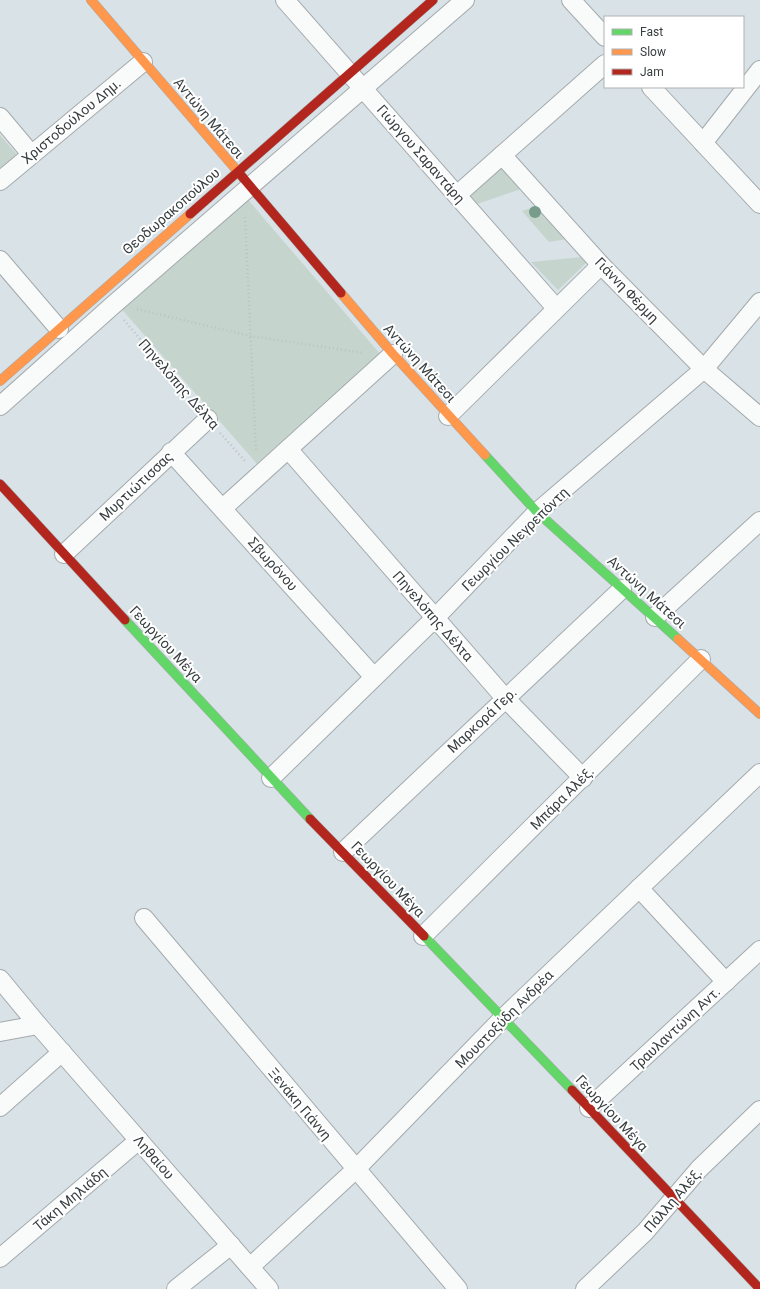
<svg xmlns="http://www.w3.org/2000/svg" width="760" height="1289" font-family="Roboto,sans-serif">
	<rect width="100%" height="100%" fill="#d9e2e6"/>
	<g fill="#c5d5ce">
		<polygon points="0,135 20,158 0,175"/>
		<polygon points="499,164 521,189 477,204 466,192"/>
		<polygon points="244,195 381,355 257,464 118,305"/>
		<polygon points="537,206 567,239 549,242 522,211"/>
		<polygon points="582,257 587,262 558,290 531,262"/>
	</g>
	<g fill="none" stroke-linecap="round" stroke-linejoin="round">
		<g stroke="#a4aaad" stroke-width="20">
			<g id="street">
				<polyline points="285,0 556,308"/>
				<polyline points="571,0 605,37"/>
				<polyline points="651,87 760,204"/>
				<polyline points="0,117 31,154"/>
				<polyline points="703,143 760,70"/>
				<polyline points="502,155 601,265 704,369 760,417"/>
				<polyline points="0,181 143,62"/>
				<polyline points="457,195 605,64"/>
				<polyline points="0,260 59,329"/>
				<polyline points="0,406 112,306 465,0"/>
				<polyline points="448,416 601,265"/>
				<polyline points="288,449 505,698 583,778"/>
				<polyline points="171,452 374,677"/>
				<polyline points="223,508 393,354"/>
				<polyline points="64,554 208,419"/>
				<polyline points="655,617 760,521"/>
				<polyline points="271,778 435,618 537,512 704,369 760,302"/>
				<polyline points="343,852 622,589"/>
				<polyline points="639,888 726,982"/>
				<polyline points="144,918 458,1289"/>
				<polyline points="423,936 701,659"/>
				<polyline points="0,979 38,1025 269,1289"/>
				<polyline points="0,1032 38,1025"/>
				<polyline points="0,1107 62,1052"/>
				<polyline points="589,1108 760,950"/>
				<polyline points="0,1258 139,1140"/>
				<polyline points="250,1267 355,1170 503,1018 760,773"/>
				<polyline points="176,1289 231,1245"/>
				<polyline points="585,1289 645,1232 699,1169 760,1110"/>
			</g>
		</g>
		<g stroke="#a4aaad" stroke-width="10">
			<g id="fast">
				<polyline points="485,455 537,512 678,639"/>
				<polyline points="125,620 310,819"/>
				<polyline points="424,936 572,1090"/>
			</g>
		</g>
		<g stroke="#a4aaad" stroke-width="10">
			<g id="slow">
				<polyline points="91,0 239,173"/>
				<polyline points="341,293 393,354 485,455"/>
				<polyline points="0,381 190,214"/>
				<polyline points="678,639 760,714"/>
			</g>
		</g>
		<g stroke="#a4aaad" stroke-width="10">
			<g id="jam">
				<polyline points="239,173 341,293"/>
				<polyline points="190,214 433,0"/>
				<polyline points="0,484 125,620"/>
				<polyline points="310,819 424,936"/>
				<polyline points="572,1090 760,1289"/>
			</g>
		</g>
		<g stroke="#bcc1c2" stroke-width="2.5" stroke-dasharray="1 3" stroke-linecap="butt">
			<polyline points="245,217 256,451"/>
			<polyline points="137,309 250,336 364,353"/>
			<polyline points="124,320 196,405"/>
			<polyline points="220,433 246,462"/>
		</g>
		<use href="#street" stroke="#f9fbfb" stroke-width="18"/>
		<use href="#fast" stroke="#63d668" stroke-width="9"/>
		<use href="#slow" stroke="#ff974d" stroke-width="9"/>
		<use href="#jam" stroke="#b3261e" stroke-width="9"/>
	</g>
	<circle fill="#789c8b" cx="535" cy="212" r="6"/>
	<g text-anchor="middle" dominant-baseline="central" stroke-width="4" stroke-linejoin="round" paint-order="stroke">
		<g font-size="14" fill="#373e40" stroke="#fff">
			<text transform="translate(209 118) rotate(50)">Αντώνη Μάτεσι</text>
			<text transform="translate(71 121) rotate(-40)">Χριστοδούλου Δημ.</text>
			<text transform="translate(421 154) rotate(49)">Γιώργου Σαραντάρη</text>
			<text transform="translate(171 211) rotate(-41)">Θεοδωρακοπούλου</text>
			<text transform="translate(627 290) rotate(46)">Γιάννη Φέρμη</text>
			<text transform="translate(420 363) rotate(48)">Αντώνη Μάτεσι</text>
			<text transform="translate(179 384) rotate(49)">Πηνελόπης Δέλτα</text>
			<text transform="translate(136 486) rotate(-43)">Μυρτιώτισσας</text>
			<text transform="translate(515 539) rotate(-44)">Γεωργίου Νεγρεπόντη</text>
			<text transform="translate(273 564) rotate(48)">Σβωρόνου</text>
			<text transform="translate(647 592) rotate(42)">Αντώνη Μάτεσι</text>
			<text transform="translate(433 616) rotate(49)">Πηνελόπης Δέλτα</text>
			<text transform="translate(166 644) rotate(47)">Γεωργίου Μέγα</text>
			<text transform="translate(482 720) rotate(-43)">Μαρκορά Γερ.</text>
			<text transform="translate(562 798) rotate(-45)">Μπάρα Αλέξ.</text>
			<text transform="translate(388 879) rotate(46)">Γεωργίου Μέγα</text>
			<text transform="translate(504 1019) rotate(-45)">Μουστοξύδη Ανδρέα</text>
			<text transform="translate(675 1029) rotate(-43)">Τραυλαντώνη Αντ.</text>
			<text transform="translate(300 1104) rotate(50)">Ξενάκη Γιάννη</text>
			<text transform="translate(612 1113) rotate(47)">Γεωργίου Μέγα</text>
			<text transform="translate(154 1157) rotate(49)">Ληθαίου</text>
			<text transform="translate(70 1199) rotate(-40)">Τάκη Μηλιάδη</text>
			<text transform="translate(673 1200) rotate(-49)">Πάλλη Αλέξ.</text>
		</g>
	</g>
	<rect x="604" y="16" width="140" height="72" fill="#ffffff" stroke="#afb2b3"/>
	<rect x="612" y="29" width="20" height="6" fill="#63d668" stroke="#afb2b3"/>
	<text x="640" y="36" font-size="12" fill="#373e40">Fast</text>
	<rect x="612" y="49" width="20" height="6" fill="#ff974d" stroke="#afb2b3"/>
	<text x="640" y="56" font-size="12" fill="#373e40">Slow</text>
	<rect x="612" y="69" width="20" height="6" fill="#b3261e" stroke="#afb2b3"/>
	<text x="640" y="76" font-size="12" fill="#373e40">Jam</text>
</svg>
